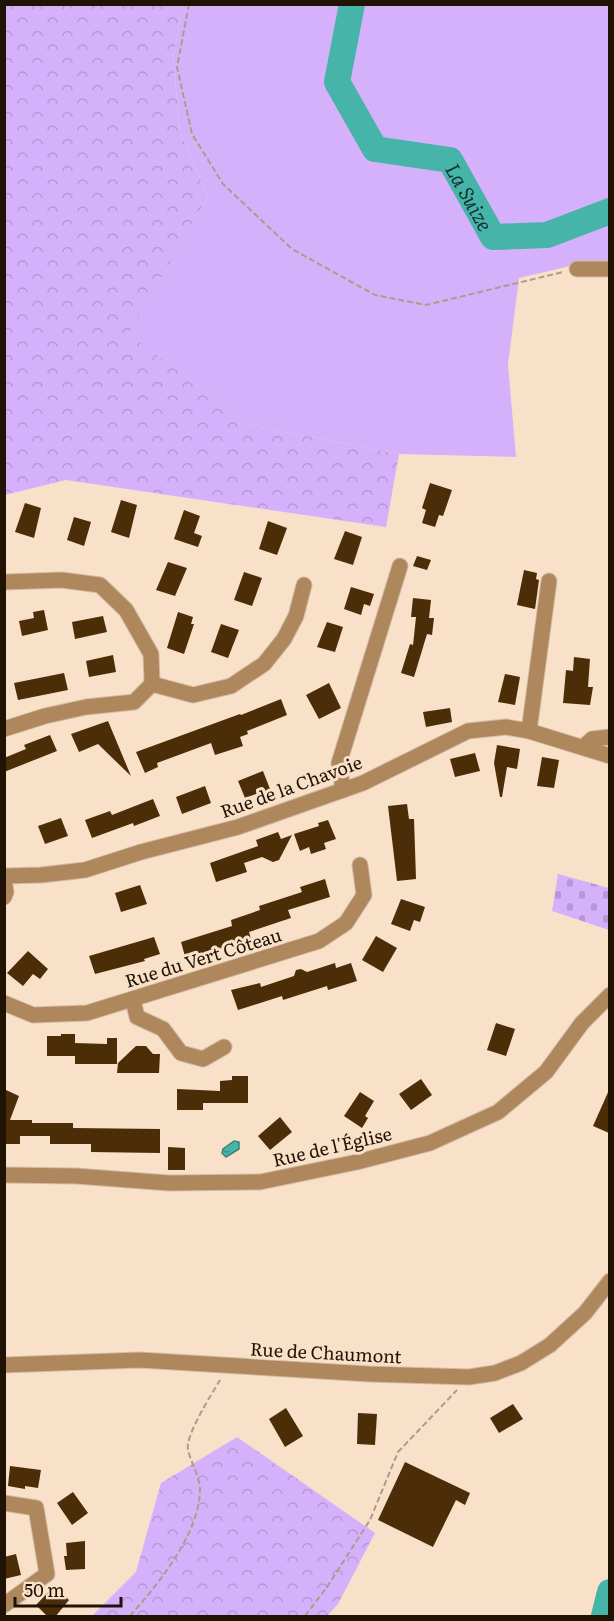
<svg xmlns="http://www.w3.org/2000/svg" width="614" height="1621" font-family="Literata,serif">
	<defs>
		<pattern id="forest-crowns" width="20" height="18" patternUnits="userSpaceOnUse" patternTransform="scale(1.5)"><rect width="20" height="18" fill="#d6b1fb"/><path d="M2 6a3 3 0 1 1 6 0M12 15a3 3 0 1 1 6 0" fill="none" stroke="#b797d6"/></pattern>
		<pattern id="cemetery-stones" width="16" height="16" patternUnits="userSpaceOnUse" patternTransform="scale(1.5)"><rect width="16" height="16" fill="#d6b1fb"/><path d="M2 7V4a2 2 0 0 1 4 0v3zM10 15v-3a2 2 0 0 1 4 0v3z" fill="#b797d6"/></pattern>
		<pattern id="water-ripples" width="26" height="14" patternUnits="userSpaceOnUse" patternTransform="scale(1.5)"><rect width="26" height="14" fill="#47b4aa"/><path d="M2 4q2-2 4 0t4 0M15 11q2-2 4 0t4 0" fill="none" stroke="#3b9188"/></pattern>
	</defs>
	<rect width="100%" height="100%" fill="#f9e0c8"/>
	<polygon fill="#d6b1fb" points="183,5 609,5 609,263 583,263 519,278 508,365 516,457 399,454 249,425 128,334 208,196 180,132 173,59"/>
	<g fill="url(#forest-crowns)">
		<polygon points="5,4 183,5 173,59 180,132 208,196 129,334 249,425 399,454 386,527 66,480 5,495"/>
		<polygon points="237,1437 375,1533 338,1604 327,1616 92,1616 136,1572 161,1483"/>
	</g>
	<polygon fill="url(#cemetery-stones)" points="558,874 609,888 609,930 552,911"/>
	<polygon fill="url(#water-ripples)" stroke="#3c8478" stroke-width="1.5" points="234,1141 239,1142 239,1149 226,1157 222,1153 223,1149"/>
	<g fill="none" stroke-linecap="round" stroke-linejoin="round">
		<g stroke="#47b4aa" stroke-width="26">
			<path id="s1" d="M352,4L337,82L375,149L450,160L493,237L547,235L610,211"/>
			<polyline points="604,1616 610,1592"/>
		</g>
	</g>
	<g fill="#4b2e07">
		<polygon points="430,483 452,490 443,516 439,515 435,527 422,523 426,510 422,508"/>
		<polygon points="121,500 137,505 129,538 111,532"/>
		<polygon points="25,503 41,508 34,538 15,532"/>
		<polygon points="184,510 200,516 194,533 202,536 198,547 174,539"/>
		<polygon points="74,517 91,522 84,546 67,540"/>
		<polygon points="268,521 287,528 277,555 259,549"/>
		<polygon points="345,531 362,537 353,565 334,559"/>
		<polygon points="417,556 431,560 427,570 413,566"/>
		<polygon points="168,562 187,568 175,596 156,590"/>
		<polygon points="524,570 537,573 536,579 539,580 535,609 517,605"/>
		<polygon points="244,572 262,578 252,606 234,600"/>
		<polygon points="351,587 374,594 370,606 364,604 361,615 344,609"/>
		<polygon points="413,598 431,600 429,618 434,618 432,635 427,634 414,677 401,673 410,644 413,645 416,617 411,617"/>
		<polygon points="44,610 48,630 22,636 19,621 34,618 33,612"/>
		<polygon points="178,612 193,617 191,624 194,624 184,654 167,648"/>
		<polygon points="103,616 107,632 75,639 72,622"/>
		<polygon points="327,622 343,627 335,652 317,647"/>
		<polygon points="221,624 239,630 228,658 211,652"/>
		<polygon points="113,655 116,672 89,677 86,661"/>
		<polygon points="574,657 590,659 588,687 593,687 590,705 563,703 566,670 573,671"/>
		<polygon points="64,673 68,690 18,700 14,683"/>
		<polygon points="505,674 520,677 515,705 498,702"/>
		<polygon points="329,683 341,708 319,719 306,695"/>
		<polygon points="281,699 287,715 247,731 248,734 240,737 243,746 215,755 211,743 157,763 158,767 145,773 136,752 240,714 241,715"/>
		<polygon points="450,708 452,722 426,727 423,712"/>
		<polygon points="108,721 131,776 98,744 79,752 71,734"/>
		<polygon points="50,735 57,751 4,772 4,758 26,749 24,745"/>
		<polygon points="497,745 520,749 517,769 507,767 502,797 500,797 494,763"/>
		<polygon points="475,753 480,771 455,777 450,759"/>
		<polygon points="542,757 559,760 554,788 537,786"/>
		<polygon points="263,771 270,789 245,798 238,781"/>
		<polygon points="205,786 211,803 182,814 176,797"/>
		<polygon points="153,799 160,816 134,826 133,823 92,838 85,820 110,811 112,815"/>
		<polygon points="407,804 409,819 414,819 416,879 397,881 388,806"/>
		<polygon points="61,818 68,836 45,844 38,826"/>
		<polygon points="328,820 336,839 324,843 326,849 311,854 309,847 300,851 294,834 319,826 318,823"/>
		<polygon points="278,832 281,839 292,835 279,860 273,862 262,857 244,863 247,872 216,882 210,863 258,846 256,840"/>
		<polygon points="325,879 330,897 288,910 291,918 249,932 251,939 186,960 181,942 232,926 231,920 260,910 259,906 302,892 300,887"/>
		<polygon points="140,885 147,904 121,912 115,893"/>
		<polygon points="401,899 425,907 420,922 414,920 410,931 391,924"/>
		<polygon points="376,936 397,948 383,972 362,960"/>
		<polygon points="154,937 160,954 144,959 145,961 95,974 89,956"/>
		<polygon points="28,951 48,969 40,979 33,974 23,986 7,973"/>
		<polygon points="335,963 336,968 351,963 357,981 328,990 327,986 283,1000 282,996 238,1010 231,990 260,983 261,987 294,976 296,970 301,969 307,972"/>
		<polygon points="496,1023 515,1029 506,1056 487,1050"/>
		<polygon points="61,1034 75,1034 75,1043 107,1044 107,1038 117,1038 117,1064 75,1064 75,1056 47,1056 47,1036 61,1036"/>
		<polygon points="136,1046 146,1046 153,1054 160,1054 159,1073 117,1073 118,1063"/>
		<polygon points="232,1076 248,1076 248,1103 203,1103 203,1110 177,1110 177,1089 220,1091 220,1081 232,1080"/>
		<polygon points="421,1079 432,1095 411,1110 399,1094"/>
		<polygon points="6,1090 19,1096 10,1120 32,1120 32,1123 73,1123 73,1128 160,1129 160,1153 91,1152 91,1144 50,1144 50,1136 20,1136 20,1144 6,1144"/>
		<polygon points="609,1090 609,1133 593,1126"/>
		<polygon points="360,1092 374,1101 365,1116 368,1118 362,1128 344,1116"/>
		<polygon points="280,1117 292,1132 270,1150 258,1136"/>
		<polygon points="168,1147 185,1148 185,1170 168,1170"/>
		<polygon points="513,1404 523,1419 499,1433 490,1418"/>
		<polygon points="286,1408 303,1436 285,1447 269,1419"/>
		<polygon points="358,1413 377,1414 375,1445 357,1444"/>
		<polygon points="405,1462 470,1493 465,1505 456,1500 433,1547 378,1520"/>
		<polygon points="10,1466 41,1470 38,1488 25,1486 25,1489 8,1486"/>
		<polygon points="73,1492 88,1513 72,1525 57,1503"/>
		<polygon points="85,1541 85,1569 66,1570 64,1556 67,1556 66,1543"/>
		<polygon points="16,1554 21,1575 4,1579 4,1557"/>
		<polygon points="54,1586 69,1600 55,1617 48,1617 36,1605"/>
	</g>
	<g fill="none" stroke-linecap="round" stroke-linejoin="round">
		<g stroke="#d2bba5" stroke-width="17">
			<g id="minor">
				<polyline points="577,269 610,269"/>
				<polyline points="4,582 62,580 100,585 126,610 151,654 152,684 134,702 86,707 45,716 4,729"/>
				<polyline points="152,684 193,695 231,686 264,664 284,639 296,616 304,585"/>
				<polyline points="529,731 549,581"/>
				<polyline points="583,747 592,739 610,737"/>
				<polyline points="343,790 339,763 400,566"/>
				<polyline points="4,876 41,875 85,870 141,852 238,827 363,783 468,731 506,727 529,731 610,756"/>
				<polyline points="4,880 6,892 4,897"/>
				<polyline points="133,1000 137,1017 163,1029 181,1053 203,1059 224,1047"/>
				<polyline points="4,1003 33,1015 87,1013 319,941 346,923 364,895 360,865"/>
				<polyline points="4,1175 76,1176 169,1183 260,1182 357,1162 430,1143 498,1112 546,1072 582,1023 610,995"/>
				<polyline points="4,1365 140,1360 369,1374 469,1377 495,1373 521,1363 550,1345 585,1313 610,1281"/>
				<polyline points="4,1503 36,1508 47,1574 4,1605"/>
			</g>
		</g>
		<g stroke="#b09b86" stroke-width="2" stroke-dasharray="6 3" stroke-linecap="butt">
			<polyline points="189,4 177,67 192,134 223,184 292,249 375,295 426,305 563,272"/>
			<path d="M130,1616C158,1584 199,1535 200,1490C200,1477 191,1463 188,1450C185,1435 212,1394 220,1380"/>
			<polyline points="305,1616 327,1587 370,1520 398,1452 457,1390"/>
		</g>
		<use href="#minor" stroke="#ae875d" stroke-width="15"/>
	</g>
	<g text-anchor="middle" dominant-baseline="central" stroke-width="6" stroke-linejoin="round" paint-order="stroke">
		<g font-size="18" fill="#211304" stroke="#f9e0c8">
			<text transform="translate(291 786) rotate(-20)">Rue de la Chavoie</text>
			<text transform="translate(203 957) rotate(-17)">Rue du Vert Côteau</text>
			<text transform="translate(332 1146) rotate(-13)">Rue de l'Église</text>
			<text transform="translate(326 1352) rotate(3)">Rue de Chaumont</text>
		</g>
		<g font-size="20" font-style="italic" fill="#123330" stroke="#f9e0c8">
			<text stroke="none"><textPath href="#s1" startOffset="274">La Suize</textPath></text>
		</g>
	</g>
	<rect width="614" height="1621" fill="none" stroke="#211304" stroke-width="12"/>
	<path d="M15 1597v9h106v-9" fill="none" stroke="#211304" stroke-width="3"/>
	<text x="24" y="1597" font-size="18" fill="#211304" stroke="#f9e0c8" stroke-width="4.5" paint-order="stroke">50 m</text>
</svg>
